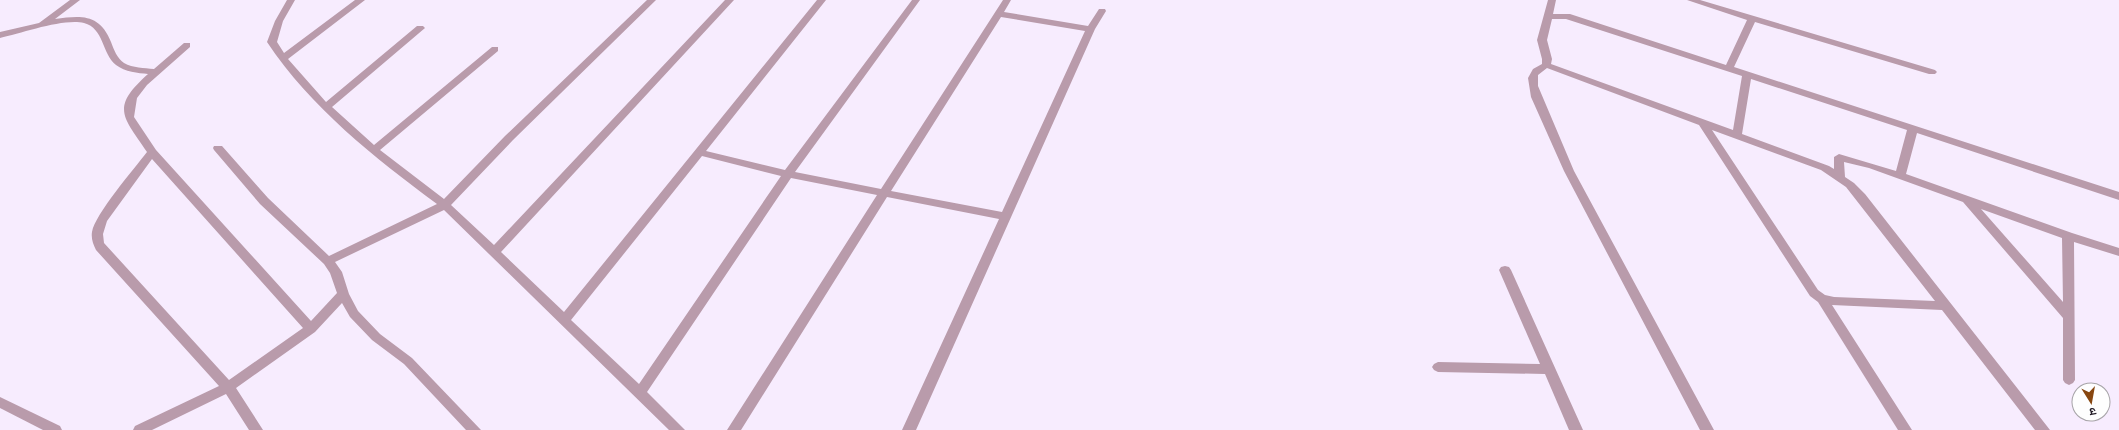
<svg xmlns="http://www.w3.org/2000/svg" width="2119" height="430" font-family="Montserrat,'Noto Sans Devanagari',sans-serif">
	<rect width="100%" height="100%" fill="#f7ecfe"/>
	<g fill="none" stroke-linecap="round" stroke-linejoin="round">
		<g fill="#b99bab" fill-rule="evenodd">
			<path d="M70,0H80L55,19C82,15 100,14 111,42C114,50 117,58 124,63C133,68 144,68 154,69L184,43H190V47L147,85L137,98L134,117L156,150L311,321L337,293L330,273L324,264L260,204L214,150L213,148L214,146H222L268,198L329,256L437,204C374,157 311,108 267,42L275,21L287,0H295L283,21L277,42L284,53L355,0H365L288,59L326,102L417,26H423L425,28L332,107L374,145L492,47H498V51L380,150L444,199L505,136L647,0H656L513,140L451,205L494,245L725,0H734L501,252L564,312L817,0H826L706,151L785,170L912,0H920L795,172L881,189L1003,0H1011L1004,12L1088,26L1099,9H1105L1106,11L1095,29L916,430H902L999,219L887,197L741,430H727L877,195L791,178L647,392L685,430H669L444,210L335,262L342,272L349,294L358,311L380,334L412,358L481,430H466L404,364L372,340L350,317L342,303L315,332L236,388L263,430H249L226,394L152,430H133L135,426L219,386L96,250C93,244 91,238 92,232C95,214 134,169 147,152C123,116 110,108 148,74C138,73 125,72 116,65C102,54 104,28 84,23C64,18 22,33 0,38V32L39,23ZM1001,17L1085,31L1002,212L891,191ZM702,156L781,176L639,384L571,320ZM152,159L303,328L229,380L104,243L103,234L107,221Z"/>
			<path d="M1548,0H1556L1553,14H1570L1726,65L1747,20L1687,0H1700L1935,70L1937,72L1935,74H1929L1755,22L1734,67L2119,192V200L1917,133L1906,174L2072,233L2119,248V256L2074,242L2075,380L2073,383L2069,385L2065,383L2063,380V318L1963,202L1869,168L1844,162L1845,177L1854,183L1865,194L2050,430H2035L1942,310L1832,305L1912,430H1898L1818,302L1810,296L1699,125L1547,68L1538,75V86L1574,171L1714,430H1700L1564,171L1531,97L1528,78L1533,69L1542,64V59L1537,40ZM1552,19H1566L1742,76L1733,130L1551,64L1552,59L1547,40ZM1751,79L1907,130L1896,171L1839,154L1834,157V169L1829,166L1742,134ZM1712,130L1821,170L1846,187L1935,301L1834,297L1825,295L1818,290ZM1981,209L2062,238L2063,302Z"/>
			<polygon points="1505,266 1509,267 1511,270 1583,430 1569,430 1545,374 1438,372 1434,370 1432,367 1434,364 1438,362 1540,364 1499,270 1501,267"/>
			<polygon points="0,397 60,426 62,430 43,430 0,408"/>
		</g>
	</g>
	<g transform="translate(2091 402) rotate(169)"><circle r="19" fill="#fefefe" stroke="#a7a4a8"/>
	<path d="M0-3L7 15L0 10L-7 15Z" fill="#87460f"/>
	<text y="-6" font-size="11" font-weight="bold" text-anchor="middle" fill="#241d28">उ</text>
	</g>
</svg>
